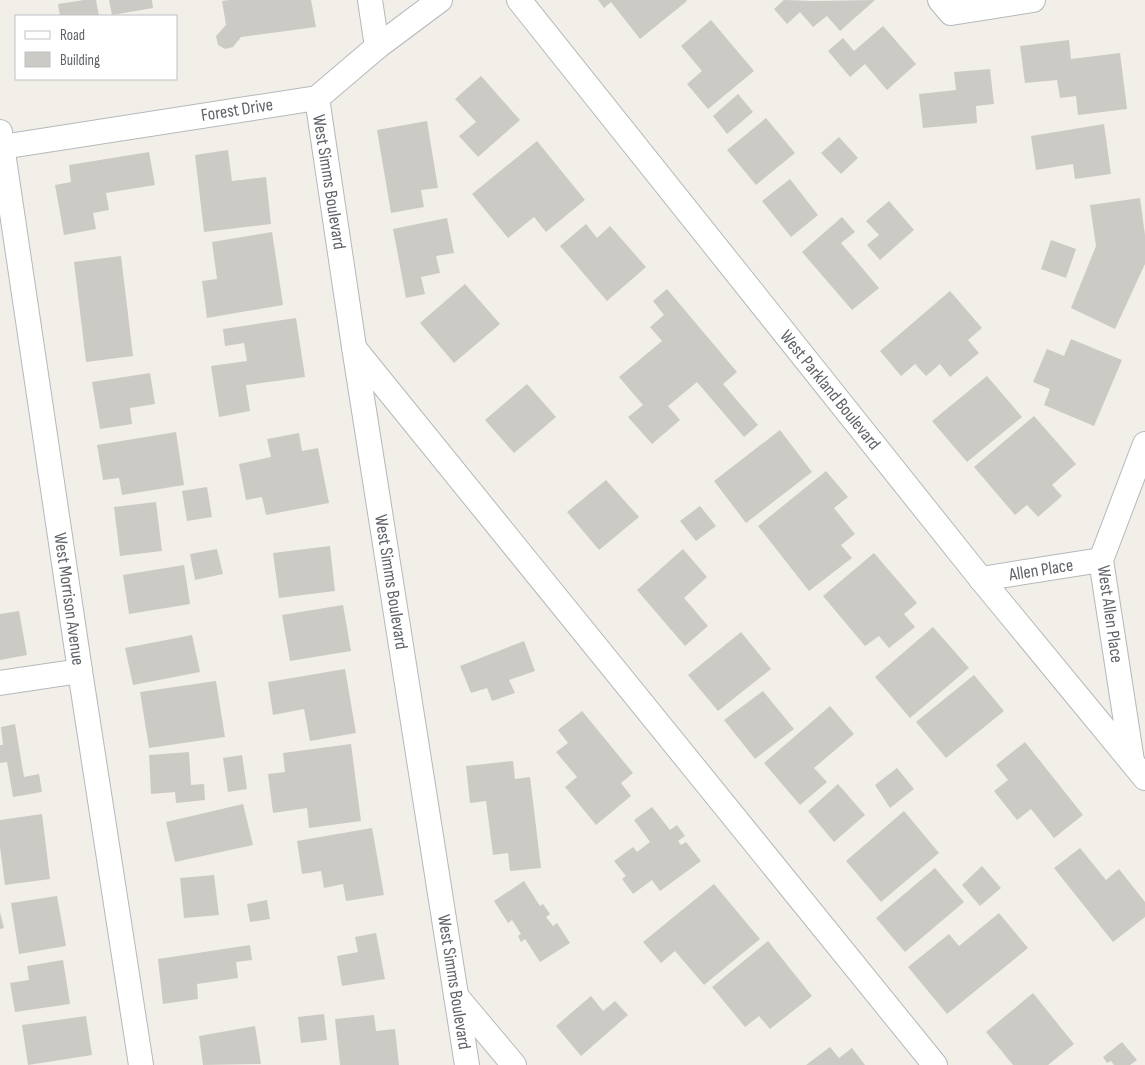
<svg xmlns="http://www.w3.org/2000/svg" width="1145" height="1065" font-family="'Sofia Sans Condensed',sans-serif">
	<rect width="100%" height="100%" fill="#f1efe8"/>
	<g fill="#cccac5">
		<polygon points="84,0 96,0 99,16 60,16 58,4"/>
		<polygon points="109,0 152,0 153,8 112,15"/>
		<polygon points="229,0 311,0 316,27 241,37 233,47 225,49 218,45 216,36 226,25 222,1"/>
		<polygon points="598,0 686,0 687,1 640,39 611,2 604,8"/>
		<polygon points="784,0 814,1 875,0 840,31 827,16 813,27 800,12 787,24 774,9"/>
		<polygon points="711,20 754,71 708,109 687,84 702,71 681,46"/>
		<polygon points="883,26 916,64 887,90 865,64 850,77 828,51 843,38 854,51"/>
		<polygon points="1069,40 1071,59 1120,53 1127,109 1078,115 1076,96 1060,98 1057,80 1025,83 1020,46"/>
		<polygon points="990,69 994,104 976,106 977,123 923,128 919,94 956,90 954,72"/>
		<polygon points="481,76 520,120 478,157 459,136 476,122 455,99"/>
		<polygon points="738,94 753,112 727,134 713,116"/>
		<polygon points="766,118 795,153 756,185 727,150"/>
		<polygon points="427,121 438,188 421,190 424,207 391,213 377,130"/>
		<polygon points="1104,124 1111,174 1075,179 1073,164 1036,170 1031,136"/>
		<polygon points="839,137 858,158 841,174 821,153"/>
		<polygon points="537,141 585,200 546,232 534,217 508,238 472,194"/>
		<polygon points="228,150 232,181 266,177 271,224 204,232 195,155"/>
		<polygon points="149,152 155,185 106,193 109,210 93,213 96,229 64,235 55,185 71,182 69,165"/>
		<polygon points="790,179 818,215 791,237 762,201"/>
		<polygon points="1140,198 1145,235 1145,264 1115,329 1071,308 1096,246 1090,205"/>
		<polygon points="889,201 914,230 880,260 867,245 879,235 866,221"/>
		<polygon points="842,217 855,232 841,243 879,288 852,310 802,252"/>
		<polygon points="447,218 454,253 436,256 440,273 421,277 425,294 406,298 393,229"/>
		<polygon points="586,224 597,238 610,226 646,267 607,301 560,246"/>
		<polygon points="272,232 283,305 207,318 202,281 217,279 212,242"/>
		<polygon points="1051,240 1076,249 1066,278 1041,269"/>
		<polygon points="121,256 133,356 86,362 74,262"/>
		<polygon points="465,284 500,324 454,363 420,323"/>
		<polygon points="667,289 737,372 723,384 758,425 744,437 697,382 668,406 680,420 652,444 628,417 643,405 619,377 662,341 650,327 664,315 653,301"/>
		<polygon points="950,291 982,328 968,340 979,353 950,377 940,364 926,376 915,364 901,376 880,351"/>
		<polygon points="296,318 305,377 246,385 250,411 219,417 211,366 247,361 244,343 225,346 223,329"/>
		<polygon points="1071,339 1122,360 1094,426 1044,405 1050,389 1033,382 1047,349 1064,356"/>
		<polygon points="150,373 155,404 130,408 132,424 100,429 92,382"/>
		<polygon points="987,376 1022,417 967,462 932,421"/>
		<polygon points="527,384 556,417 514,453 485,420"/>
		<polygon points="1034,416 1076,464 1052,485 1062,496 1038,517 1027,505 1015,515 974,467"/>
		<polygon points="780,430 812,472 746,523 714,481"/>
		<polygon points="176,432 184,485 122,495 119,478 103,480 97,445"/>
		<polygon points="299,433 302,451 318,448 329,503 266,515 262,497 246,500 239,464 271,457 267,439"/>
		<polygon points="826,471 848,497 834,508 855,534 841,545 852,558 809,591 758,526"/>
		<polygon points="606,480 639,517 599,550 567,512"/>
		<polygon points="207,487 212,517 187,521 182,491"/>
		<polygon points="156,502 162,551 120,556 114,507"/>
		<polygon points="700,506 716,526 696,541 680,521"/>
		<polygon points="330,546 335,591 279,598 273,553"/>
		<polygon points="217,549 223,574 195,580 190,554"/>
		<polygon points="683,549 707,577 684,598 708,626 685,646 637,590"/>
		<polygon points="874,553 917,603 904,614 915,627 889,648 879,636 865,646 823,596"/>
		<polygon points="184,565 190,604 129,614 123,575"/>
		<polygon points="343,605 351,651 290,661 282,615"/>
		<polygon points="19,611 27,655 0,660 0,614"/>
		<polygon points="933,627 969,668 910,718 875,677"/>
		<polygon points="741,632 771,669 718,711 688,675"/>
		<polygon points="192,635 200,672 133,685 125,648"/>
		<polygon points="524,641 535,671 509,680 515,693 492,701 487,688 471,693 460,666"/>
		<polygon points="345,669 356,733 310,741 304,709 273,715 268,682"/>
		<polygon points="974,675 1004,711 946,758 916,722"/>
		<polygon points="216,681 225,737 149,748 140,692"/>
		<polygon points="763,691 794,729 755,759 724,720"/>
		<polygon points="830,706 854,734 814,768 827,782 800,805 764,763"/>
		<polygon points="582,711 633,773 621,783 631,796 596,825 565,787 577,777 556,752 568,743 558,730"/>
		<polygon points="15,724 24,777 39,774 42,792 13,797 7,762 0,763 0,745 3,745 1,727"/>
		<polygon points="1025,742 1083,815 1054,838 1031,809 1017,820 994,791 1008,780 996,765"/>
		<polygon points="351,744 361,821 309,828 307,808 273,813 268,774 285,772 283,753"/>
		<polygon points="189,752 191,785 204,784 205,800 176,803 175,792 151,794 149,755"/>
		<polygon points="242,755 247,789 228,792 223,758"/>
		<polygon points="513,761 515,779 530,777 541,868 510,871 508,853 493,855 486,801 470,803 466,766"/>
		<polygon points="897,768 914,789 890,808 875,785"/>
		<polygon points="838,784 865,815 834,842 808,811"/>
		<polygon points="243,804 253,845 175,862 166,822"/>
		<polygon points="652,807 670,830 677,825 685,836 678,841 681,845 686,842 701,861 660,891 652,880 633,894 622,879 626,876 614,861 633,847 637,852 650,842 634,820"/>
		<polygon points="904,811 939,853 881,902 846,861"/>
		<polygon points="42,814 50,879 5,885 0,847 0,820"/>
		<polygon points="372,828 384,895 346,901 343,884 324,888 321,871 302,874 297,841"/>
		<polygon points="1080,848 1106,880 1119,869 1145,902 1145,917 1113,942 1054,868"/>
		<polygon points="982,866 1001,888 980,906 962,885"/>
		<polygon points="935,868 964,902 905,952 876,918"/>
		<polygon points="214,875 219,915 184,918 180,878"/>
		<polygon points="524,881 540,906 543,904 550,914 546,917 553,926 557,923 570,943 540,962 525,939 521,942 518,936 521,934 512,920 508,923 494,901"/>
		<polygon points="714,884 760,939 704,985 675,951 661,963 643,942"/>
		<polygon points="57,896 66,946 19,954 11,903"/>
		<polygon points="267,900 270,919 250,922 247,904"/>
		<polygon points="0,912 4,928 0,929"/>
		<polygon points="999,913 1028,948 947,1014 908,967 949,934 959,946"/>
		<polygon points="376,933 385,979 342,986 337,956 358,952 355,937"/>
		<polygon points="768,941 812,996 770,1029 759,1016 745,1027 712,987"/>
		<polygon points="250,945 252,960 236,962 238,978 197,984 198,999 163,1004 158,959"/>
		<polygon points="63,960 70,1004 15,1012 10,983 29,980 27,966"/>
		<polygon points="1033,993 1074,1044 1048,1065 1013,1065 986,1032"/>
		<polygon points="591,996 603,1011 615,1001 628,1015 581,1056 556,1026"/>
		<polygon points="324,1014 327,1040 301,1043 298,1017"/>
		<polygon points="374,1015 376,1031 395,1029 399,1065 340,1065 335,1019"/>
		<polygon points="86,1016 92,1055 28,1065 22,1025"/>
		<polygon points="255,1026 261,1064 203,1065 199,1036"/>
		<polygon points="1122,1042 1137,1060 1130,1065 1114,1065 1111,1061 1107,1063 1103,1057"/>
		<polygon points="830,1047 839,1058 852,1048 865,1065 806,1065"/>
	</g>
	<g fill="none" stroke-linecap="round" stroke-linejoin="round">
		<g stroke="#b5b8bc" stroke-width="26">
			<g id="minor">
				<polyline points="370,0 377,47"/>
				<polyline points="519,0 981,579 1145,778"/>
				<polyline points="940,0 951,13 1033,0"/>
				<polyline points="317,98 354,347 467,1065"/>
				<polyline points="0,132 80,671 141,1065"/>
				<polyline points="2,147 317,98 377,47 440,0"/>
				<polyline points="354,348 935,1065"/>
				<polyline points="981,579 1101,560"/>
				<polyline points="0,683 80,671"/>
				<polyline points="1132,761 1101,560 1145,444"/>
				<polyline points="456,996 514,1065"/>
			</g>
		</g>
		<use href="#minor" stroke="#fff" stroke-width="24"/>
	</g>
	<g text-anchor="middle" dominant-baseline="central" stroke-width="4" stroke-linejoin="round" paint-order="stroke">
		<g font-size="18" fill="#5f6368" stroke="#fff">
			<text transform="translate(237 110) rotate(-9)">Forest Drive</text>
			<text transform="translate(329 182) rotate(81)">West Simms Boulevard</text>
			<text transform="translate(830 390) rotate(51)">West Parkland Boulevard</text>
			<text transform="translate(1041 570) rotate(-9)">Allen Place</text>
			<text transform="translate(391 582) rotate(81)">West Simms Boulevard</text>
			<text transform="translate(69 599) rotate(82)">West Morrison Avenue</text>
			<text transform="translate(1110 614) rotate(82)">West Allen Place</text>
			<text transform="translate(454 982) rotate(81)">West Simms Boulevard</text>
		</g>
	</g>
	<rect x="15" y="15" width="162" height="65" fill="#ffffff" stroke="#bfc1c3"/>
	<rect x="25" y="31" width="25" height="8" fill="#ffffff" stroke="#bfc1c3"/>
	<text x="60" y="40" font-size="15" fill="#5f6368">Road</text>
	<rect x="25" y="52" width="25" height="15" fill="#cccac5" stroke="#bfc1c3"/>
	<text x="60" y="65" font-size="15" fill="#5f6368">Building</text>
</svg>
